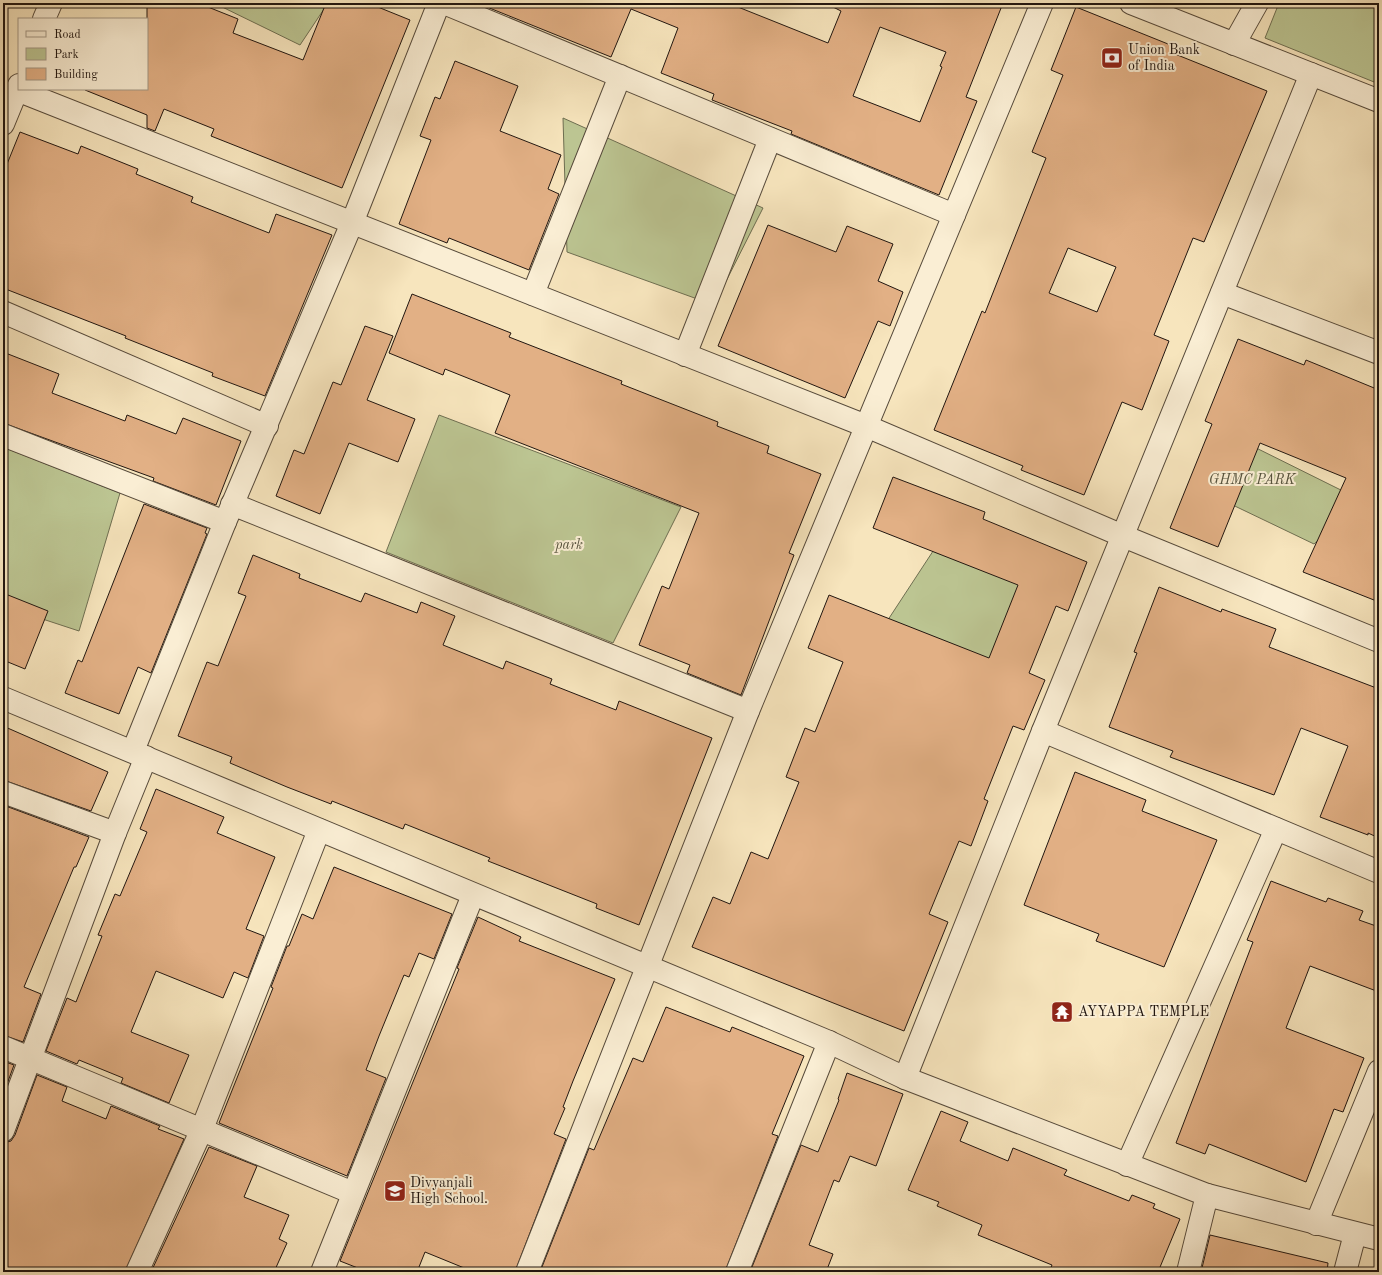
<svg xmlns="http://www.w3.org/2000/svg" width="1382" height="1275" font-family="'Old Standard TT',serif">
	<rect width="100%" height="100%" fill="#f7e5bd"/>
	<filter id="stains"><feTurbulence type="fractalNoise" baseFrequency=".005" numOctaves="4"/><feColorMatrix values="0 0 0 0 .2 0 0 0 0 .09 0 0 0 0 .02 0 0 0 .5 -.17"/></filter>
	<radialGradient id="worn" r=".72"><stop offset=".6" stop-color="#630" stop-opacity="0"/><stop offset="1" stop-color="#630" stop-opacity=".3"/></radialGradient>
	<g fill="#bcc592" stroke="#6e6e51">
		<polygon points="214,3 328,3 300,45"/>
		<polygon points="1279,3 1363,3 1379,9 1379,84 1265,38"/>
		<polygon points="563,118 763,208 714,305 567,252"/>
		<polygon points="439,415 681,507 613,643 386,552"/>
		<polygon points="1228,434 1363,501 1314,544 1216,497"/>
		<polygon points="3,447 120,493 79,631 3,606"/>
		<polygon points="939,542 1046,598 981,676 878,635"/>
	</g>
	<g fill="#e2b085" stroke="#211610" fill-rule="evenodd">
		<polygon points="147,3 198,3 238,19 233,33 303,60 326,3 368,3 410,20 342,188 211,136 214,129 164,109 155,131 147,128 147,115 85,90 85,89 147,89"/>
		<path d="M477,3H728L828,43L841,11L825,3H1003L966,97L977,101L939,195L791,134L792,131L712,100L714,94L661,73L678,28L631,9L611,57ZM880,27L946,52L940,66L942,67L920,122L853,96Z"/>
		<path d="M1076,7L1173,46L1170,52L1267,91L1204,242L1193,238L1154,335L1169,341L1142,410L1122,402L1084,495L1021,470L1023,466L934,430L982,311L985,313L1046,158L1032,152L1063,75L1051,70ZM1068,248L1116,267L1097,312L1049,293Z"/>
		<polygon points="455,61 518,86 500,131 561,155 548,189 559,194 529,270 449,238 447,243 399,224 431,140 420,136 435,97 440,99"/>
		<polygon points="20,132 78,154 81,146 138,169 136,174 193,197 191,202 269,233 276,214 332,235 265,396 212,376 213,373 125,338 126,336 3,288 3,174"/>
		<polygon points="768,225 836,252 847,226 893,244 878,281 903,292 890,326 878,321 845,398 718,346"/>
		<polygon points="412,294 511,333 509,337 622,381 621,384 718,422 717,426 769,446 767,453 821,474 789,553 794,555 741,695 687,673 690,665 639,645 662,586 669,589 699,513 495,433 510,395 445,369 443,375 389,353"/>
		<polygon points="365,326 393,336 367,400 415,419 398,462 349,443 320,514 276,496 294,450 304,454 333,382 341,385"/>
		<polygon points="1238,339 1304,365 1306,360 1379,390 1379,602 1303,572 1346,478 1260,443 1218,547 1170,528 1212,424 1205,421"/>
		<polygon points="3,352 59,374 52,393 125,421 127,415 176,434 183,418 241,441 216,505 153,481 154,478 3,423"/>
		<polygon points="893,477 985,512 983,519 1087,562 1068,611 1056,606 1029,673 1045,680 1024,730 1013,726 984,799 988,801 971,846 959,841 929,914 948,922 904,1031 692,947 713,897 730,904 751,852 768,859 799,782 786,777 805,728 815,732 843,662 808,648 829,595 989,658 1018,585 873,528"/>
		<polygon points="144,504 207,528 205,533 207,534 151,673 138,667 119,714 65,693 78,660 82,662"/>
		<polygon points="253,555 300,574 299,578 361,602 365,593 417,613 421,602 455,616 443,645 503,669 506,661 552,679 550,684 616,710 619,701 712,738 639,925 596,908 597,904 488,861 490,858 405,824 403,829 332,801 331,804 287,787 230,763 232,757 178,736 207,662 218,666 246,596 238,593"/>
		<polygon points="1159,587 1221,612 1222,609 1276,629 1269,647 1379,689 1379,838 1368,833 1368,835 1320,817 1348,746 1301,728 1274,795 1170,757 1173,751 1109,727 1137,653 1134,652"/>
		<polygon points="3,593 48,611 25,669 3,660"/>
		<polygon points="3,726 108,772 91,811 3,780"/>
		<polygon points="1075,772 1146,800 1142,811 1217,840 1164,967 1096,941 1099,934 1024,905"/>
		<polygon points="156,789 224,817 217,833 275,857 246,929 264,936 248,978 234,972 223,998 156,971 131,1032 189,1055 169,1103 121,1083 123,1078 79,1060 77,1064 46,1051 67,998 76,1002 102,936 98,935 115,894 120,896 147,832 140,829"/>
		<polygon points="3,805 89,837 76,867 74,867 24,987 41,994 23,1042 3,1035"/>
		<polygon points="334,867 452,914 434,959 419,953 409,977 404,975 379,1036 366,1070 386,1078 347,1176 219,1123 273,988 271,987 287,946 289,946 302,914 313,919"/>
		<polygon points="1271,881 1326,902 1328,898 1363,911 1359,920 1379,927 1379,992 1310,966 1286,1028 1364,1058 1343,1112 1334,1109 1306,1182 1209,1144 1205,1154 1176,1143 1253,942 1247,940"/>
		<polygon points="478,917 521,937 519,941 615,979 573,1081 563,1107 565,1108 554,1134 566,1139 515,1272 474,1272 425,1252 417,1272 368,1272 340,1261 459,969 457,968"/>
		<polygon points="666,1007 730,1032 732,1027 804,1056 772,1134 778,1136 725,1272 540,1272 589,1148 594,1150 633,1058 643,1062"/>
		<polygon points="3,1061 14,1065 3,1095"/>
		<polygon points="847,1073 903,1094 876,1166 850,1156 839,1182 834,1180 809,1245 833,1254 826,1272 750,1272 801,1145 818,1152 839,1100 838,1099"/>
		<polygon points="37,1075 67,1087 62,1101 106,1119 111,1106 160,1126 158,1129 184,1139 125,1272 3,1272 3,1143 11,1141 15,1135"/>
		<polygon points="941,1111 968,1122 960,1141 1008,1161 1013,1148 1067,1170 1064,1175 1129,1201 1132,1195 1155,1204 1153,1208 1180,1219 1158,1272 1049,1272 1052,1265 978,1235 982,1225 937,1206 939,1202 908,1190"/>
		<polygon points="209,1147 257,1166 244,1197 289,1215 279,1239 287,1243 274,1272 151,1272"/>
		<polygon points="1210,1235 1328,1263 1327,1272 1201,1272"/>
	</g>
	<g fill="none" stroke-linecap="round" stroke-linejoin="round">
		<g stroke="#564a3b" stroke-width="24">
			<g id="minor">
				<polyline points="444,3 954,215"/>
				<polyline points="1131,3 1379,101"/>
				<polyline points="44,19 51,3"/>
				<polyline points="1234,44 1257,3"/>
				<polyline points="17,90 866,426 1123,536 1379,641"/>
				<polyline points="3,124 19,85"/>
				<polyline points="1222,293 1379,353"/>
				<polyline points="533,294 620,76"/>
				<polyline points="3,312 267,426"/>
				<polyline points="685,355 770,139"/>
				<polyline points="3,435 225,522"/>
				<polyline points="232,504 748,711"/>
				<polyline points="1043,731 1379,872"/>
				<polyline points="133,751 225,522 352,223 439,3"/>
				<polyline points="3,792 115,833"/>
				<polyline points="3,1047 353,1193"/>
				<polyline points="905,1078 1043,731 1311,74"/>
				<polyline points="3,1131 115,833 146,757"/>
				<polyline points="1127,1165 1276,829"/>
				<polyline points="1316,1224 1379,1071"/>
				<polyline points="137,1272 202,1129 319,830"/>
				<polyline points="322,1272 473,895"/>
				<polyline points="527,1272 748,711 1042,3"/>
				<polyline points="737,1272 829,1042"/>
				<polyline points="1188,1272 1207,1195"/>
				<polyline points="1345,1272 1355,1234"/>
			</g>
		</g>
		<g stroke="#564a3b" stroke-width="24">
			<polyline id="tertiary" points="3,698 829,1042 905,1078 1207,1195 1379,1239"/>
		</g>
		<use href="#minor" stroke="#faeed4" stroke-width="22"/>
		<use href="#tertiary" stroke="#faeed4" stroke-width="22"/>
	</g>
	<defs>
		<g id="bank-square" transform="scale(1.15)"><rect x="-9" y="-9" width="18" height="18" rx="4" fill="#8f2418" stroke="#faeed4"/><path d="M-6-4H6V4H-6ZM0-2.3a2.3 2.3 0 1 0 0 4.6a2.3 2.3 0 1 0 0-4.6Z" fill="#fff"/></g>
		<g id="temple-square" transform="scale(1.15)"><rect x="-9" y="-9" width="18" height="18" rx="4" fill="#8f2418" stroke="#faeed4"/><path d="M0-6L5-2H3V0L6.5 2.5H4V6H1.5V3h-3V6H-4V2.5H-6.5L-3 0V-2H-5Z" fill="#fff"/></g>
		<g id="school-square" transform="scale(1.15)"><rect x="-9" y="-9" width="18" height="18" rx="4" fill="#8f2418" stroke="#faeed4"/><path d="M0-5L7-2L0 1L-7-2ZM-4 1L0 2.5L4 1V4Q0 6-4 4Z" fill="#fff"/></g>
	</defs>
	<g fill-rule="evenodd">
		<use href="#bank-square" x="1112" y="58"/>
		<use href="#temple-square" x="1062" y="1012"/>
		<use href="#school-square" x="395" y="1191"/>
	</g>
	<g text-anchor="middle" dominant-baseline="central" stroke-width="4" stroke-linejoin="round" paint-order="stroke">
		<g font-size="14" fill="#211610" stroke="#faeed4" text-anchor="start">
			<text x="1128" y="50">Union Bank<tspan x="1128" dy="16">of India</tspan></text>
			<text x="1078" y="1012">AYYAPPA TEMPLE</text>
			<text x="410" y="1183">Divyanjali<tspan x="410" dy="16">High School.</tspan></text>
		</g>
		<g font-size="14" font-style="italic" fill="#57533e" stroke="#faeed4">
			<text x="1252" y="480">GHMC PARK</text>
			<text x="569" y="545">park</text>
		</g>
	</g>
	<rect width="1382" height="1275" fill="none" stroke="#f7e5bd" stroke-width="16"/>
	<rect x="4" y="4" width="1374" height="1267" fill="none" stroke="#211610" stroke-width="2"/>
	<rect x="8" y="8" width="1366" height="1259" fill="none" stroke="#211610"/>
	<rect x="18" y="18" width="130" height="72" fill="#faeed4" stroke="#a39886"/>
	<rect x="26" y="31" width="20" height="6" fill="#faeed4" stroke="#a39886"/>
	<text x="54" y="38" font-size="12" fill="#211610">Road</text>
	<rect x="26" y="48" width="20" height="12" fill="#bcc592" stroke="#a39886"/>
	<text x="54" y="58" font-size="12" fill="#211610">Park</text>
	<rect x="26" y="68" width="20" height="12" fill="#e2b085" stroke="#a39886"/>
	<text x="54" y="78" font-size="12" fill="#211610">Building</text>
	<rect width="100%" height="100%" filter="url(#stains)"/>
	<rect width="100%" height="100%" fill="url(#worn)"/>
</svg>
